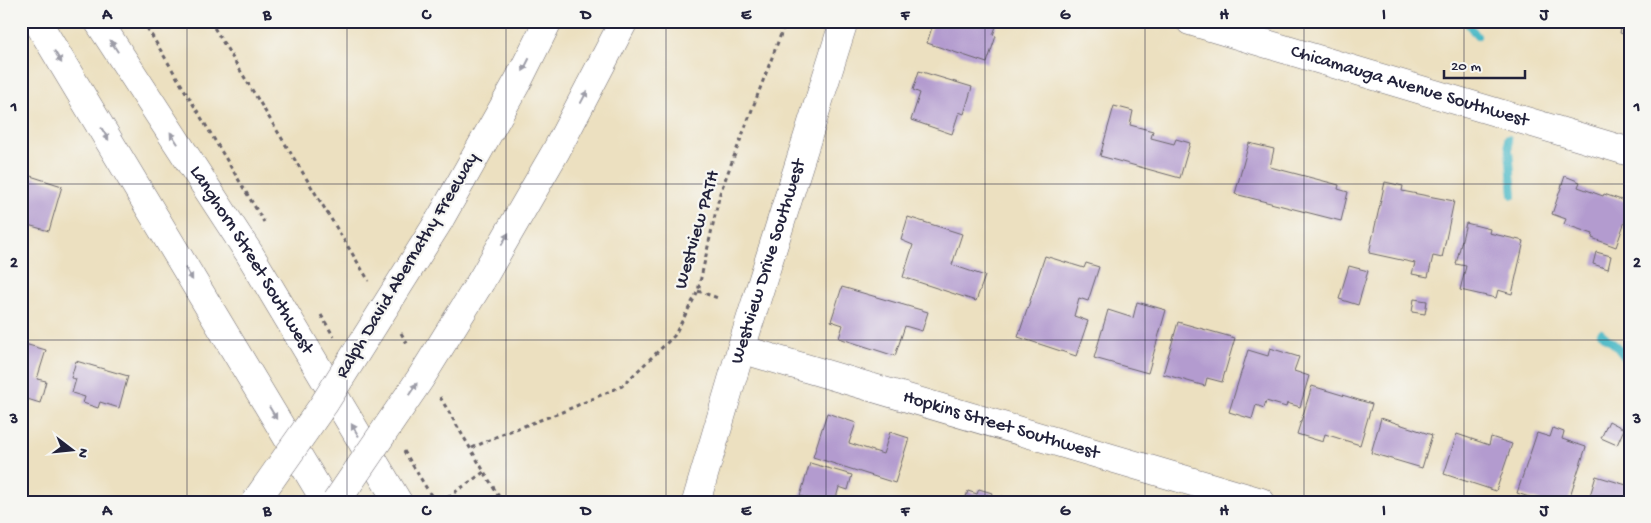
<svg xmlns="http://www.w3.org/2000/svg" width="1651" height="523" font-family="'Gochi Hand',sans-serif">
	<rect width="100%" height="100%" fill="#f6f6f2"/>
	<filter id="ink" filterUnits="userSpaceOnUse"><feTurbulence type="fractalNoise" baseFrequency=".02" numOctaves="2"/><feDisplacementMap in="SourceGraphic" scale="10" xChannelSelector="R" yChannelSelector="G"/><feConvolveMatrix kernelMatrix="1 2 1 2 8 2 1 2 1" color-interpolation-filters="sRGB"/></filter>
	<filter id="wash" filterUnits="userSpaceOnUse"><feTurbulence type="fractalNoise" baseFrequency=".0096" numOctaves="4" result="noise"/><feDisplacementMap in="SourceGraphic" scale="20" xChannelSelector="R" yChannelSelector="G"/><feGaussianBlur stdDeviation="1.12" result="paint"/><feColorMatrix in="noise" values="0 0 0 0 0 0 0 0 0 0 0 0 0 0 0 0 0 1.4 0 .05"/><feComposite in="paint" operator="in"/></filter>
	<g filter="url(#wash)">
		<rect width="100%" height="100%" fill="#ece0c0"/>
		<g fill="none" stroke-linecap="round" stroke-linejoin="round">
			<g stroke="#4cb9c6" stroke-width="8">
				<polyline points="1466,21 1477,36"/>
				<polyline points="1508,139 1513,195"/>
				<polyline points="1601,333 1616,346 1630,364"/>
			</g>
		</g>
		<g id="blocks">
			<g fill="#b39bcf">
				<polygon points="934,21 998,21 993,35 996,36 987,63 927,43"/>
				<polygon points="1623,21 1630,21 1630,36 1620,33"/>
				<polygon points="919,71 972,87 964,114 959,112 952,134 911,120 920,93 913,90"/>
				<polygon points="1114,106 1133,111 1130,125 1153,131 1151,138 1174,144 1176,139 1190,143 1180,178 1100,156"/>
				<polygon points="1249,143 1274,149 1270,167 1339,185 1338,189 1348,192 1341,221 1235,194"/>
				<polygon points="24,174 62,186 49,231 21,223 21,182"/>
				<polygon points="1565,176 1580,182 1578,187 1603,196 1604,194 1630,203 1630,207 1616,247 1592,238 1593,234 1564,224 1566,219 1552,214"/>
				<polygon points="1385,182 1403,186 1402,191 1454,201 1442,258 1433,256 1428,277 1412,274 1415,263 1369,253"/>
				<polygon points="908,217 962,234 952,265 985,276 976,301 903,277 913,245 901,240"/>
				<polygon points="1466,223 1490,229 1489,233 1524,241 1512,294 1498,290 1496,298 1460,290 1466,266 1456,264"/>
				<polygon points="1596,252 1611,256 1608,269 1593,264"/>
				<polygon points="1045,256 1084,268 1086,263 1099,267 1088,301 1079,298 1074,316 1088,321 1076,356 1018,337"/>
				<polygon points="1349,266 1368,271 1358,305 1339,299"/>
				<polygon points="842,287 928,312 922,331 905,326 895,356 839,338 843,325 831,321"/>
				<polygon points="1414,299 1427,301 1425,314 1412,312"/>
				<polygon points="1137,302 1166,310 1148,373 1094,358 1108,310 1133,318"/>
				<polygon points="1178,322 1235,338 1222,382 1207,378 1205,386 1163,374"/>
				<polygon points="21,343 46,350 37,379 46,381 40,403 21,397"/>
				<polygon points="1270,348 1299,357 1294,371 1309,376 1300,407 1287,403 1286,407 1266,401 1264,408 1256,405 1252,419 1229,412 1248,350 1268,356"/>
				<polygon points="76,361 128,376 119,408 100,402 98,408 83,403 85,397 72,393 76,379 71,378"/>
				<polygon points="1312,386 1372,404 1360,445 1325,434 1323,442 1297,434"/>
				<polygon points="827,413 856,423 849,443 883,454 890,432 909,438 895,483 813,457"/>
				<polygon points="1381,418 1432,435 1422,468 1371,453"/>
				<polygon points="1609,421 1624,429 1617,445 1601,438"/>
				<polygon points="1553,428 1564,432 1562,439 1586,447 1568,502 1544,502 1517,493 1537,433 1550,437"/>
				<polygon points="1457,434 1489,445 1491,437 1512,444 1496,491 1444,474"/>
				<polygon points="810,463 852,475 848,490 839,487 835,502 819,502 800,496"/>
				<polygon points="1596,476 1630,486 1630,502 1588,502"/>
				<polygon points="979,489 992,493 991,496 1001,499 1002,496 1019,502 964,502 968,491 977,494"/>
			</g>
		</g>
	</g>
	<g filter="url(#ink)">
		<use href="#blocks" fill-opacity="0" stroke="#69646a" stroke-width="1"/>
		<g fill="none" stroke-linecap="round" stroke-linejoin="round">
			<g stroke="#69646a" stroke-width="29">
				<g id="minor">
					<polyline points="37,21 326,502"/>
					<path id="s1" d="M98,21L249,253L398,502"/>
					<path id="s2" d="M1190,21L1630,152"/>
					<path id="s3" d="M741,349L1261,502"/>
					<path id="s4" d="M696,502L741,349L844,21"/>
				</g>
			</g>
			<g stroke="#69646a" stroke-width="29">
				<g id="highway">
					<polyline points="439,221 519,79 548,21"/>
					<polyline points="481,281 556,151 624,21"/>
				</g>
			</g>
			<g stroke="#69646a" stroke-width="3" stroke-dasharray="4 4" stroke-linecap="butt">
				<polyline points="143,21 264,222"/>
				<polyline points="210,21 369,281"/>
				<polyline points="698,291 718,298"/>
				<polyline points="321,315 334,337"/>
				<polyline points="401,333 408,345"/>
				<polyline points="440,397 502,502"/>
				<polyline points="472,448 502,434 562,412 622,386 674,336 698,291 720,193 786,21"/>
				<polyline points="404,451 435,502"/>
				<polyline points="441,502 484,472"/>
			</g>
			<use href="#minor" stroke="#fff" stroke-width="28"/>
			<use href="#highway" stroke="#fff" stroke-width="28"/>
			<g stroke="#69646a" stroke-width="29" stroke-linecap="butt">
				<g id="highway-bridge">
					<polyline points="255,502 324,404 439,221"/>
					<polyline points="336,502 420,379 481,281"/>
				</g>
			</g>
			<use href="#highway-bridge" stroke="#fff" stroke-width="28"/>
		</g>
		<defs><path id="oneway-solid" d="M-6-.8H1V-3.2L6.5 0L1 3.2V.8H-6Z" transform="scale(1.25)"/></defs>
		<g fill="#9c9ca7">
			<use href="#oneway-solid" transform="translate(114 46) rotate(-123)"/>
			<use href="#oneway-solid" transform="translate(58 57) rotate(59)"/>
			<use href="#oneway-solid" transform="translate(526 65) rotate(117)"/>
			<use href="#oneway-solid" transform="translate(584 97) rotate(-62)"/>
			<use href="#oneway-solid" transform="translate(105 134) rotate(59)"/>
			<use href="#oneway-solid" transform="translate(174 138) rotate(-123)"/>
			<use href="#oneway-solid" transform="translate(505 239) rotate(-60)"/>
			<use href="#oneway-solid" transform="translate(189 274) rotate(59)"/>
			<use href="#oneway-solid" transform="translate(413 389) rotate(-56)"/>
			<use href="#oneway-solid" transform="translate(273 413) rotate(59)"/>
			<use href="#oneway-solid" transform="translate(355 430) rotate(-121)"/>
		</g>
	</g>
	<path fill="none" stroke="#22223b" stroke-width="1" stroke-opacity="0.55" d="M187,21V502M347,21V502M506,21V502M666,21V502M826,21V502M985,21V502M1145,21V502M1304,21V502M1464,21V502M21,184H1630M21,340H1630"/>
	<g text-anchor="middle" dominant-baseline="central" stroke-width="4.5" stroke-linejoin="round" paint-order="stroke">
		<g font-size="19" fill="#22223b" stroke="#f6f6f2">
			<text stroke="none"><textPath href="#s2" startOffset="229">Chicamauga Avenue Southwest</textPath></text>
			<text transform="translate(698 230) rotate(-74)">Westview PATH</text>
			<text stroke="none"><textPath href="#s1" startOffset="284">Langhorn Street Southwest</textPath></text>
			<text stroke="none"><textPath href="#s4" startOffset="251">Westview Drive Southwest</textPath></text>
			<text transform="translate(408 266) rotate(-59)">Ralph David Abernathy Freeway</text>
			<text stroke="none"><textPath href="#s3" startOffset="271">Hopkins Street Southwest</textPath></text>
		</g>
	</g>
	<rect width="1651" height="523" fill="none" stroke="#f6f6f2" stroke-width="55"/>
	<g transform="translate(72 450) rotate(106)" stroke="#f6f6f2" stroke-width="4" paint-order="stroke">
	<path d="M0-4L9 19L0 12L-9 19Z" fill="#22223b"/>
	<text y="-8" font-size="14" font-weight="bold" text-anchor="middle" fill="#22223b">N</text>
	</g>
	<path d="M1444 70v8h81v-8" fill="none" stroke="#22223b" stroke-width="2.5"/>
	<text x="1451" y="70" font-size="15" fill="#22223b" stroke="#f6f6f2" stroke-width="4" paint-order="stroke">20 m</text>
	<rect x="28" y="28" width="1596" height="468" fill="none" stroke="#22223b" stroke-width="2"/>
	<g font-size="16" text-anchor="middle" font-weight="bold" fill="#22223b">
		<text x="107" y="19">A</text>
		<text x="267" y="19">B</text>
		<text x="426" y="19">C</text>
		<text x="586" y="19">D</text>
		<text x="746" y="19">E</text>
		<text x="905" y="19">F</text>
		<text x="1065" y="19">G</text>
		<text x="1224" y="19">H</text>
		<text x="1384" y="19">I</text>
		<text x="1544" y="19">J</text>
		<text x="14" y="111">1</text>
		<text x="1637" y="111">1</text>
		<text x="14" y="267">2</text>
		<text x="1637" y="267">2</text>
		<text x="14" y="423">3</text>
		<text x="1637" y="423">3</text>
		<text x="107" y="515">A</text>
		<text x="267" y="515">B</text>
		<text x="426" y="515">C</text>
		<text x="586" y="515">D</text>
		<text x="746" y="515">E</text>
		<text x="905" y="515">F</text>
		<text x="1065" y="515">G</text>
		<text x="1224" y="515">H</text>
		<text x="1384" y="515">I</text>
		<text x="1544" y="515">J</text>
	</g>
</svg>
